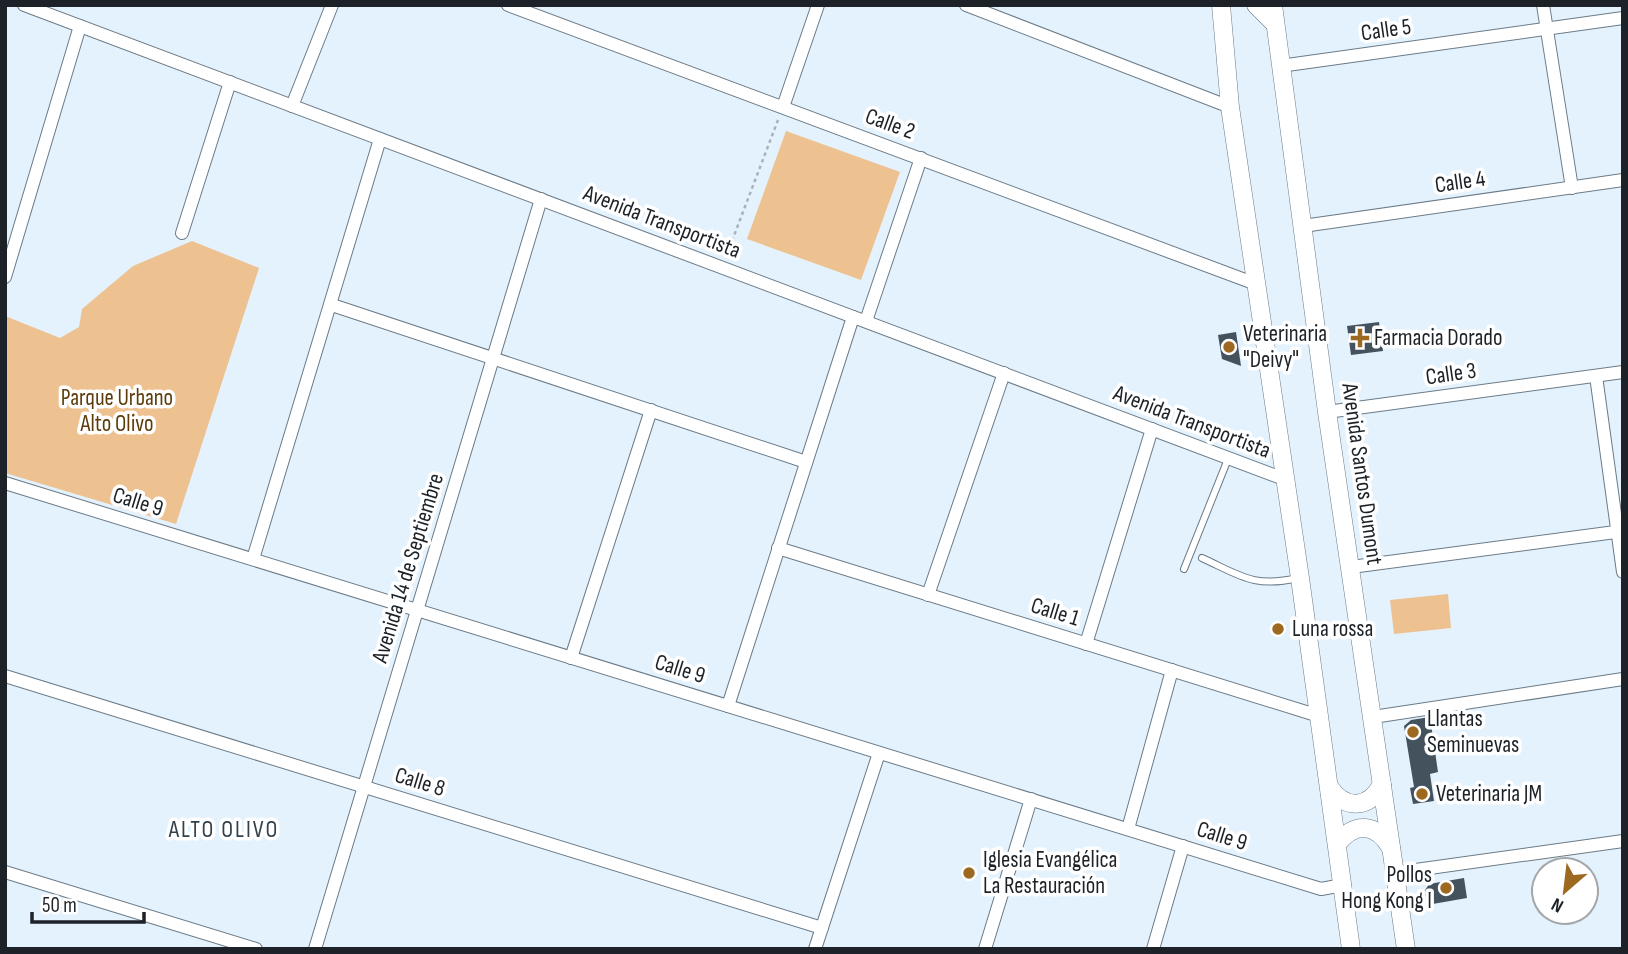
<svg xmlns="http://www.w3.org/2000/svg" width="1628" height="954" font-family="'Sofia Sans Condensed',sans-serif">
	<rect width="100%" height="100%" fill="#e4f2fd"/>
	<g fill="#edc190">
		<polygon points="786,131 900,172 861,280 747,239"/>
		<polygon points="192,241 259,268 176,524 5,473 5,316 60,338 79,327 82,309 133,266"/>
		<polygon points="1448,594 1451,628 1394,634 1390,600"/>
	</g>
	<g fill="#43525d">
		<polygon points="1379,322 1383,351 1351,355 1347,326"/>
		<polygon points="1236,332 1241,366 1222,359 1218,335"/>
		<polygon points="1430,717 1438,772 1430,774 1434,801 1413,804 1410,788 1414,787 1404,726 1411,720"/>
		<polygon points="1464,878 1467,898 1427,905 1424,892 1429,884"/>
	</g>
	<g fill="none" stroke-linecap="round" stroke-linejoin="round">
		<g stroke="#6b7b87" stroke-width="8">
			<g id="service">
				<path d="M1202,558C1241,576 1254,588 1298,578"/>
				<polyline points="1184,569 1228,459"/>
			</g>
		</g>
		<g stroke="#6b7b87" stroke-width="14">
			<g id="minor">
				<polyline points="24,5 1284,479"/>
				<polyline points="508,5 1256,284"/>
				<polyline points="966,5 1230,107"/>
				<polyline points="1543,5 1572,188"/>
				<polyline points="1280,66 1623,18"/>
				<polyline points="292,106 332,5"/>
				<polyline points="783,107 818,5"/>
				<polyline points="1303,226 1623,180"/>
				<polyline points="182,233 230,82"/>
				<polyline points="5,277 80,26"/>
				<polyline points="332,305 806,462"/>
				<polyline points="866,321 921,158"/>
				<polyline points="1596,376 1623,572"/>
				<polyline points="1327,412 1623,372"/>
				<polyline points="5,483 1321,889 1343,885"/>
				<polyline points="778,548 1319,716"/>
				<polyline points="253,559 380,139"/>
				<polyline points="1351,567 1623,531"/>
				<polyline points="928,595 1004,373"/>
				<polyline points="1086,644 1152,429"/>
				<polyline points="571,658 651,410"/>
				<polyline points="5,676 822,928"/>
				<polyline points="728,706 853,317"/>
				<polyline points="1373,717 1623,679"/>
				<polyline points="1128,829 1172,670"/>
				<polyline points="5,872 256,949"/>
				<polyline points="1394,873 1623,841"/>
				<polyline points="315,949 541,199"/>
				<polyline points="815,949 879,753"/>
				<polyline points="985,949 1031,799"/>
				<polyline points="1153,949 1183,846"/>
			</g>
		</g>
		<g stroke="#6b7b87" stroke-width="19">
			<g id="secondary">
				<polyline points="1221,5 1230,107 1300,578 1351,949"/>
				<polyline points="1256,5 1274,23"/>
				<polyline points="1273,5 1327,412 1406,949"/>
				<path d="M1330,788C1346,810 1369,809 1382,784"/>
				<path d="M1337,844C1355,821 1376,823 1391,848"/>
			</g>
		</g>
		<polyline stroke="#a7b2bc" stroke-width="2.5" stroke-dasharray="3.5 3.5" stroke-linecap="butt" points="727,254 778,120"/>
		<use href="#service" stroke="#fff" stroke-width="6"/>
		<use href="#minor" stroke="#fff" stroke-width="12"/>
		<use href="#secondary" stroke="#fff" stroke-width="18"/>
	</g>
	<g fill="#9d6921" stroke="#fff" stroke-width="2.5">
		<path d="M1356.5 327.5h7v7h7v7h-7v7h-7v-7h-7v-7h7z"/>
		<circle cx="1229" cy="347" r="7"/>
		<circle cx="1278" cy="629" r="7"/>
		<circle cx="1413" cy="732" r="7"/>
		<circle cx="1422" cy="794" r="7"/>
		<circle cx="969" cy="873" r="7"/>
		<circle cx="1446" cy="888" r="7"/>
	</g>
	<g text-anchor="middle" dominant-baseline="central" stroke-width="7" stroke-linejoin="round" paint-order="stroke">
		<g font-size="23" fill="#1c2227" stroke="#fff">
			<text transform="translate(1386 30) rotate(-8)">Calle 5</text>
			<text transform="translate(890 124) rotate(20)">Calle 2</text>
			<text transform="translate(1460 182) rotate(-8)">Calle 4</text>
			<text transform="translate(662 222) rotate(21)">Avenida Transportista</text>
			<text transform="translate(1451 374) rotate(-8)">Calle 3</text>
			<text transform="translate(1192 422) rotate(21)">Avenida Transportista</text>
			<text transform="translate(1362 474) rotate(82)">Avenida Santos Dumont</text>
			<text transform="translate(138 502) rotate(17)">Calle 9</text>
			<text transform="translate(408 568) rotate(-73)">Avenida 14 de Septiembre</text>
			<text transform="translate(1055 612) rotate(17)">Calle 1</text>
			<text transform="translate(680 669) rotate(17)">Calle 9</text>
			<text transform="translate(420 782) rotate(17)">Calle 8</text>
			<text transform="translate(1222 836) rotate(17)">Calle 9</text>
		</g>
		<g font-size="23" fill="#1c2227" stroke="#fff" text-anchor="start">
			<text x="1243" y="334">Veterinaria<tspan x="1243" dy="26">"Deivy"</tspan></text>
			<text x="1374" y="338">Farmacia Dorado</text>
			<text x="1292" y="629">Luna rossa</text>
			<text x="1427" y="719">Llantas<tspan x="1427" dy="26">Seminuevas</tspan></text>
			<text x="1436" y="794">Veterinaria JM</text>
			<text x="983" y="860">Iglesia Evangélica<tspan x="983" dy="26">La Restauración</tspan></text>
			<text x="1432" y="875" text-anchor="end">Pollos<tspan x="1432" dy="26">Hong Kong I</tspan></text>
		</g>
		<g font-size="23" fill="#5d3b0a" stroke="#fff">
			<text x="117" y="398">Parque Urbano<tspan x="117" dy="26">Alto Olivo</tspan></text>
		</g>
		<g font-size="24" letter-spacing="2" fill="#32414c" stroke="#fff">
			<text x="224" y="829">ALTO OLIVO</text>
		</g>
	</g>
	<rect width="1628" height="954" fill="none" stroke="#1c2227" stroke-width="14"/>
	<g transform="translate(1565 891) rotate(208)"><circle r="33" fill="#ffffff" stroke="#a4a7a9" stroke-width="2"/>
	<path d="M0-5L12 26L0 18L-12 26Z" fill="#9d6921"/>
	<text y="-10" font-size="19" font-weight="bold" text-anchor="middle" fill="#1c2227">N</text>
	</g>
	<path d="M32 912v10h112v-10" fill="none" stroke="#1c2227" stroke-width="3.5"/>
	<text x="42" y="912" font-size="21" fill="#1c2227" stroke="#ffffff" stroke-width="5" paint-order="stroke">50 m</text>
</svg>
